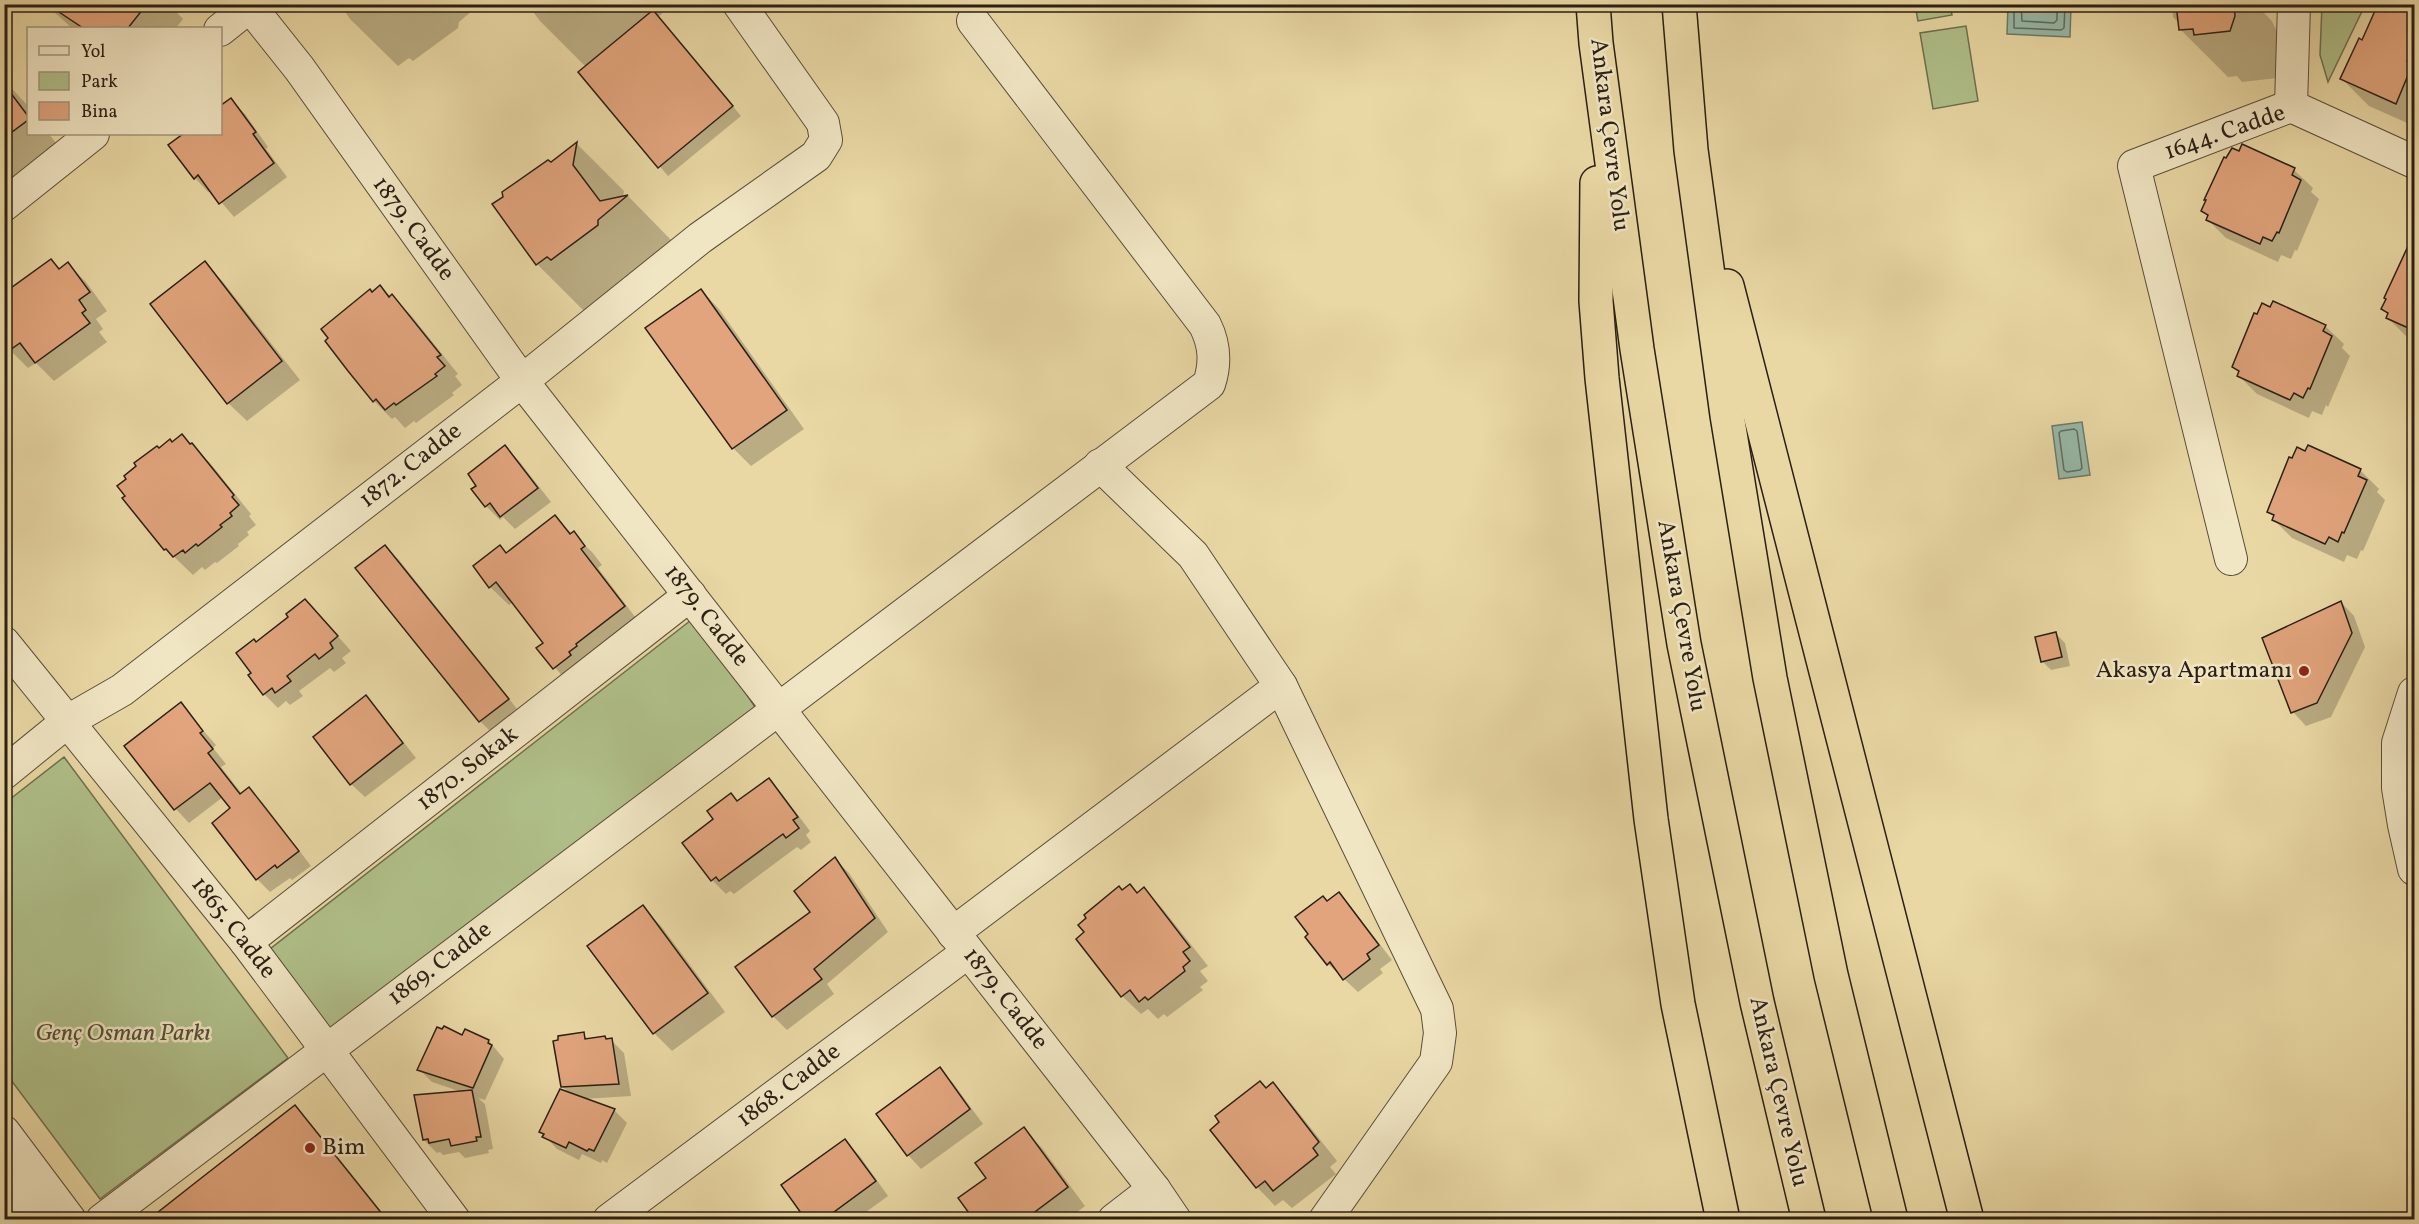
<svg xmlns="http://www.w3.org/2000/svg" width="2419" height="1224" font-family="Vollkorn,serif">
	<rect width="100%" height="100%" fill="#e9d8a4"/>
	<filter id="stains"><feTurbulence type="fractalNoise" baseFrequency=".00333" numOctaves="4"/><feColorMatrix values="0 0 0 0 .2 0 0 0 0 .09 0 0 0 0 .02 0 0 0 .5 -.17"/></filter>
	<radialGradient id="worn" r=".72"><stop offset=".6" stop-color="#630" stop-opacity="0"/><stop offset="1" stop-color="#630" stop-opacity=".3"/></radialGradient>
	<g fill="#b0c08a" stroke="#6d7050" stroke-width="1.5">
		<polygon points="1915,5 1950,5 1952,15 1918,21"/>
		<polygon points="2322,5 2365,5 2328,82 2320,55"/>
		<polygon points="1966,26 1978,101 1933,109 1920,33"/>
		<polygon points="695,617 755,707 330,1029 270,949"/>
		<polygon points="64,757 288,1058 100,1199 5,1072 5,803"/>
	</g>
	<g fill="#97b9a8" stroke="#6b7b6d" stroke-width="1.5">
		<polygon points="2008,5 2071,6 2070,37 2007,34"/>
		<polygon points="2082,422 2090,475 2059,479 2052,426"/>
	</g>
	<g fill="#0003">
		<polygon points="45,4 169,4 183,19 176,28 72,28"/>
		<polygon points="340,4 480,4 459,22 458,28 413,61 409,58 398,66 350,19"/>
		<polygon points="527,4 673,4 658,17 741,116 668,176 580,72 586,67 540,21"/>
		<polygon points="2172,4 2255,4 2271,20 2278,33 2277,78 2242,82 2237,76 2228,77 2180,29 2180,24 2173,17"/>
		<polygon points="2414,4 2414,126 2369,106 2342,79"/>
		<polygon points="4,80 28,106 28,134 49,134 67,157 4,204"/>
		<polygon points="231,100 245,114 268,147 266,149 287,177 234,217 211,190 208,192 195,178 170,145 186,134 220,134"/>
		<polygon points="577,144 624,191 623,197 628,196 674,243 584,311 537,264 551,164"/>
		<polygon points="2243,146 2294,170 2313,188 2311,192 2319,199 2297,251 2295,250 2291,259 2281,255 2278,262 2226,238 2208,220 2209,217 2203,211 2227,160 2240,153"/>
		<polygon points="2414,248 2414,340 2406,336 2388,318 2389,315 2383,309"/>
		<polygon points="51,261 60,270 68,264 86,282 107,311 96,319 103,329 99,332 107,342 54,381 36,363 28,368 10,350"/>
		<polygon points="205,263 223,282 300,380 247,421 228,403"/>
		<polygon points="380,287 410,314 458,374 455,376 462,385 452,393 454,395 416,423 414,421 405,428 395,417 392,419 374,401 372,294"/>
		<polygon points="701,290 719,309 804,429 751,466 733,448"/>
		<polygon points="2325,326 2344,344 2342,348 2350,356 2328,407 2326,405 2322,415 2312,411 2309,418 2257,394 2239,376 2240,373 2234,367"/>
		<polygon points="182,436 210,463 251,514 249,516 256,525 247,532 249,535 238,544 239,546 217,563 215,562 205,570 202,567 193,575 166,549 125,498 159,450 173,444"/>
		<polygon points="505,447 519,461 551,502 515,529 503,517 500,520 486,506"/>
		<polygon points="2293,460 2360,470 2379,489 2377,492 2385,500 2363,551 2361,550 2357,559 2347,555 2344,562 2292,538 2274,520 2275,517 2269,511"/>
		<polygon points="554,517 592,552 602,565 598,568 642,626 572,687 538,648 545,643 513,602 509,605 490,587 507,554"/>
		<polygon points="385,547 399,560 521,714 494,735 480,721 357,568"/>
		<polygon points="2341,602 2354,616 2365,647 2331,717 2306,726 2293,712"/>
		<polygon points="319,615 351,651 342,658 346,663 334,672 330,668 299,691 303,696 290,705 286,701 278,708 264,694 253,673 256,644 290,617"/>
		<polygon points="2056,634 2065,643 2070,666 2051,670 2042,661"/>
		<polygon points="366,697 379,711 416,758 365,797 351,784"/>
		<polygon points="180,704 216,745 213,748 226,764 221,767 242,794 249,789 263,803 311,866 292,880 290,878 270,892 257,879 233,808 223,797 189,823 176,809 126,746"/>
		<polygon points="768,780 782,794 810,831 806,835 811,842 801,850 797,847 734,894 730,891 726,894 712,880 684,843"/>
		<polygon points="835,859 849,873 888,932 827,984 834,994 787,1030 773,1016 812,912"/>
		<polygon points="1144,889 1162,908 1208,966 1200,971 1208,981 1200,987 1203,990 1167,1017 1164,1014 1158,1019 1148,1009 1141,1014 1122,996 1078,939 1123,892 1138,894"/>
		<polygon points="1339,894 1352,908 1392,960 1380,969 1383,973 1358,992 1328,964 1307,937 1310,934 1327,903"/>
		<polygon points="642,907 661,926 725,1012 672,1051 654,1033"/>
		<polygon points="583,1034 589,1040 605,1037 611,1040 624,1053 631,1096 583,1099 614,1110 627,1123 607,1163 602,1160 601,1163 582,1154 579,1160 557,1149 541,1132 570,1094 562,1086"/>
		<polygon points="463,1037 489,1041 504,1059 485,1100 478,1098 485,1104 493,1149 488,1150 489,1153 465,1158 459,1152 443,1155 440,1152 437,1153 424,1140 462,1092 432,1082 419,1069"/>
		<polygon points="939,1069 953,1083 983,1124 921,1169 908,1155"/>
		<polygon points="1273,1084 1291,1103 1337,1161 1330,1167 1336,1174 1292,1208 1283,1200 1275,1206 1257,1187 1212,1130"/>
		<polygon points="295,1107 312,1125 388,1220 150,1220"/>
		<polygon points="1023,1129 1042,1148 1085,1206 1067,1220 975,1220 988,1178"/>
		<polygon points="845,1141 859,1155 888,1196 855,1220 808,1220"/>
		<polygon points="729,1211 738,1220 717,1220"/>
		<polygon points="912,1212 920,1220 903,1220"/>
	</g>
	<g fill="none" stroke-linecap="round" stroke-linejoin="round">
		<g stroke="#606c5e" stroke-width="1.5">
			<polyline points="2014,4 2014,28 2061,30 2064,28 2065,4"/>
			<polyline points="2021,4 2022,21 2054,23 2057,20 2057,4"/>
			<polygon points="2074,429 2077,431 2082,468 2080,470 2067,472 2064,470 2059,433 2061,431"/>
		</g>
	</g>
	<g fill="#e1a47c" stroke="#2a1f15" stroke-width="1.5">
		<polygon points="47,4 147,4 128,28 83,28"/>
		<polygon points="2176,4 2234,4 2235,16 2230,31 2194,35 2193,29 2179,30"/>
		<polygon points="2378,4 2415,4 2415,44 2407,61 2413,63 2396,104 2340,79 2359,38 2362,40"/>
		<polygon points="653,10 733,106 658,168 578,72"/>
		<polygon points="4,84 28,116 28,120 4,138"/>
		<polygon points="231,98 256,132 253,134 274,163 219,204 198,175 194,179 168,145 183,134 220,134 220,106"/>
		<polygon points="577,142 573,165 600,201 628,195 598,220 598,225 551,260 547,257 536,265 492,204 503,197 502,192 548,160 551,162"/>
		<polygon points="2242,144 2295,168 2292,175 2301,180 2279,233 2277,232 2272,241 2263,237 2260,244 2206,220 2208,215 2201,211 2206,200 2204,200 2224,157 2226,158 2232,148 2239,151"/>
		<polygon points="2415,231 2415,331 2386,318 2388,313 2381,309 2386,299 2384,298"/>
		<polygon points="51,259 59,269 68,262 90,292 79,300 86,310 82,313 90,323 35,363 20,343 4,354 4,293"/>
		<polygon points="205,261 282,361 227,404 150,304"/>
		<polygon points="380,285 389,297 392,294 441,355 437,357 445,366 435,374 437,376 396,405 394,403 385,410 376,399 373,402 348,371 325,341 328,338 321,329 370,289 372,292"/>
		<polygon points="701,289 787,410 732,449 645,328"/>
		<polygon points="2273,301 2326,325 2323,331 2332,336 2310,389 2308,388 2303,398 2294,393 2290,400 2237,376 2239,371 2232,367 2254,313 2257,314 2262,303 2270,307"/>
		<polygon points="182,434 190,444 192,443 234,495 232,497 239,505 230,513 232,516 220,525 222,527 198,546 196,544 185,553 183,550 173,557 166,549 164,550 122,498 125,496 117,486 126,479 124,476 136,466 134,463 157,446 159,448 170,439 172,442"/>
		<polygon points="505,445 538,488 500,517 490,503 485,507 471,489 476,486 468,474"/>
		<polygon points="2308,445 2361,469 2358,476 2367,480 2344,533 2342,532 2338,542 2329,537 2325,544 2272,520 2274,515 2267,512 2289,457 2292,458 2297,447 2305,451"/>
		<polygon points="555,515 570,534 574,531 585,546 581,549 625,606 576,644 577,646 569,652 571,655 553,669 536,648 543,643 496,582 489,588 473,566 500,545 506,553"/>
		<polygon points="385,545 509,699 479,722 355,568"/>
		<polygon points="305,599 338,636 330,643 333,648 319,659 315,654 287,676 291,681 275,693 272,688 263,695 248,675 251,673 236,653 254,639 256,642 288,617 286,614"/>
		<polygon points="2341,601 2352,633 2317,703 2291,713 2262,638"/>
		<polygon points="2056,632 2062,657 2041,662 2035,637"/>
		<polygon points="366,695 403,743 350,785 313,737"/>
		<polygon points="181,702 203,731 200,733 213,749 208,753 240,794 249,787 299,851 277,868 275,865 256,880 212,823 230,808 210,783 174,810 124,746"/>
		<polygon points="769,778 798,817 793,820 799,828 786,838 783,834 719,881 716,877 711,881 682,843 713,819 707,811 731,793 737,801"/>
		<polygon points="835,857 875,918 814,969 822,979 772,1017 735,967 810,912 794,891"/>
		<polygon points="1130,884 1137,893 1144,887 1190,947 1183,952 1190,961 1183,967 1185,971 1148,1000 1145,997 1139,1002 1130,990 1121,997 1076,939 1084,932 1078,925 1086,918 1084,915 1119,886 1122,890"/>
		<polygon points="1339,892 1379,945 1367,954 1370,959 1343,980 1330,962 1327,965 1305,937 1308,934 1295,917 1323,896 1327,901"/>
		<polygon points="643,905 708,993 653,1034 587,946"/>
		<polygon points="444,1026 462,1035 465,1029 489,1040 488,1043 492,1045 473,1088 417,1070 437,1027 442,1029"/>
		<polygon points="584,1032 585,1039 605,1036 606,1039 612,1038 619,1084 561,1087 553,1041 558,1040 558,1036"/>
		<polygon points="940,1067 970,1109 907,1156 876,1114"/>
		<polygon points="1260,1081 1266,1088 1273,1082 1319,1142 1313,1148 1318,1155 1273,1191 1265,1181 1256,1188 1210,1130 1219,1122 1215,1116"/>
		<polygon points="560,1089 615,1109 594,1151 589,1149 587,1151 569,1142 566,1148 542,1137 544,1134 539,1132"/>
		<polygon points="472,1090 481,1137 476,1137 477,1141 451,1146 449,1139 429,1143 428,1139 423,1140 414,1095"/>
		<polygon points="295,1105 387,1220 148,1220 200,1179"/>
		<polygon points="1024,1127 1068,1187 1024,1220 974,1220 958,1198 986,1178 975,1163"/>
		<polygon points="845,1139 876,1181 823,1220 806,1220 781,1185"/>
	</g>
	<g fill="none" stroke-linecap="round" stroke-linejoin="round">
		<g stroke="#5a4d39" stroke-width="34">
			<g id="minor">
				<polyline points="248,4 299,68 522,381 1154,1189 1175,1220"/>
				<polyline points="220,30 250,6"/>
				<polyline points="2291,106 2294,4"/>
				<polyline points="4,205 93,134"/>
				<polyline points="1100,465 1193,555 1281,686 1437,1009 1440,1033 1436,1062 1325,1220"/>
				<polyline points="2231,559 2134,166 2291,106 2414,162"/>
				<polyline points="4,643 246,942 454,1220"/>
				<polyline points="2414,693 2398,743 2398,788 2404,825 2414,869"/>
				<polyline points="4,773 68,721 122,690 522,381 700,238 816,156 826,140 823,123 739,4"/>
				<polyline points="953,933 1281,686"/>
				<polyline points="246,942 690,595"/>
				<polyline points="4,1132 70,1220"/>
				<polyline points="4,1183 32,1220"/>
				<path d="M102,1220L1209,384C1216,363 1215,345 1205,325L973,21"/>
				<polyline points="609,1220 968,952"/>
				<polyline points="1114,1220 1154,1189"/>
			</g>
		</g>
		<g stroke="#2a1f15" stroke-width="36">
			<g id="highway">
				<polyline points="1593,4 1596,43 1637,349 1684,644 1757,1002 1809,1220"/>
				<polyline points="1679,4 1691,150 1727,415 1770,678 1831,975 1891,1220"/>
				<polyline points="1597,183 1596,301 1602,378 1651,819 1678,1004 1723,1220"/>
				<polyline points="1727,286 1967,1220"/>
			</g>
		</g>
		<use href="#minor" stroke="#f1e6c4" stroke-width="32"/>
		<use href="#highway" stroke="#e9d8a4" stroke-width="33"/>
	</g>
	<g fill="#8f2418" stroke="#f1e6c4" stroke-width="2">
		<circle cx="2304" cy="671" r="6"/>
		<circle cx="310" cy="1148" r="6"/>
	</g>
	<g text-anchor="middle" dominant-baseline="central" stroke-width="5" stroke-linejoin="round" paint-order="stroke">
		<g font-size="24" fill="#2a1f15" stroke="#f1e6c4">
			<text transform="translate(2225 133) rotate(-19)">1644. Cadde</text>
			<text transform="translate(1609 135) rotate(83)">Ankara Çevre Yolu</text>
			<text transform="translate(413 229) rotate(54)">1879. Cadde</text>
			<text transform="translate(411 466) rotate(-38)">1872. Cadde</text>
			<text transform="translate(706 616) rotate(52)">1879. Cadde</text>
			<text transform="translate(1681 616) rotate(80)">Ankara Çevre Yolu</text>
			<text transform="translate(468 769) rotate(-38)">1870. Sokak</text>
			<text transform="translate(233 928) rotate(52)">1865. Cadde</text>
			<text transform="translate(440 964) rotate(-37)">1869. Cadde</text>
			<text transform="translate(1005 999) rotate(52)">1879. Cadde</text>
			<text transform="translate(789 1086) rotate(-37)">1868. Cadde</text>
			<text transform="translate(1778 1092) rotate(77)">Ankara Çevre Yolu</text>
		</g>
		<g font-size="24" fill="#2a1f15" stroke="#f1e6c4" text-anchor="end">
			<text x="2292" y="671">Akasya Apartmanı</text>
			<text x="322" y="1148" text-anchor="start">Bim</text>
		</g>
		<g font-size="24" font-style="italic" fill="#524f38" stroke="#f1e6c4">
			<text x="123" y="1034">Genç Osman Parkı</text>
		</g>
	</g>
	<rect width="2419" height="1224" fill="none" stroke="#e9d8a4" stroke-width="24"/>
	<rect x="6" y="6" width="2407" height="1212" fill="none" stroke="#2a1f15" stroke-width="3"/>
	<rect x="12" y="12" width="2395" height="1200" fill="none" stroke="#2a1f15" stroke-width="1.5"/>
	<rect x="27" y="27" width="195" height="108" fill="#f1e6c4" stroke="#a1967e" stroke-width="1.5"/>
	<rect x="39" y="46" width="30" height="9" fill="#f1e6c4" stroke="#a1967e" stroke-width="1.5"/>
	<text x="81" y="57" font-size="18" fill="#2a1f15">Yol</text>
	<rect x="39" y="72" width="30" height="18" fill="#b0c08a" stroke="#a1967e" stroke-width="1.5"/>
	<text x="81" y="87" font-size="18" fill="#2a1f15">Park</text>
	<rect x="39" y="102" width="30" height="18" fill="#e1a47c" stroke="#a1967e" stroke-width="1.5"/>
	<text x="81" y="117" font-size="18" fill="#2a1f15">Bina</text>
	<rect width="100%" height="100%" filter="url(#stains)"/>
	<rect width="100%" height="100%" fill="url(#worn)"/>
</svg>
